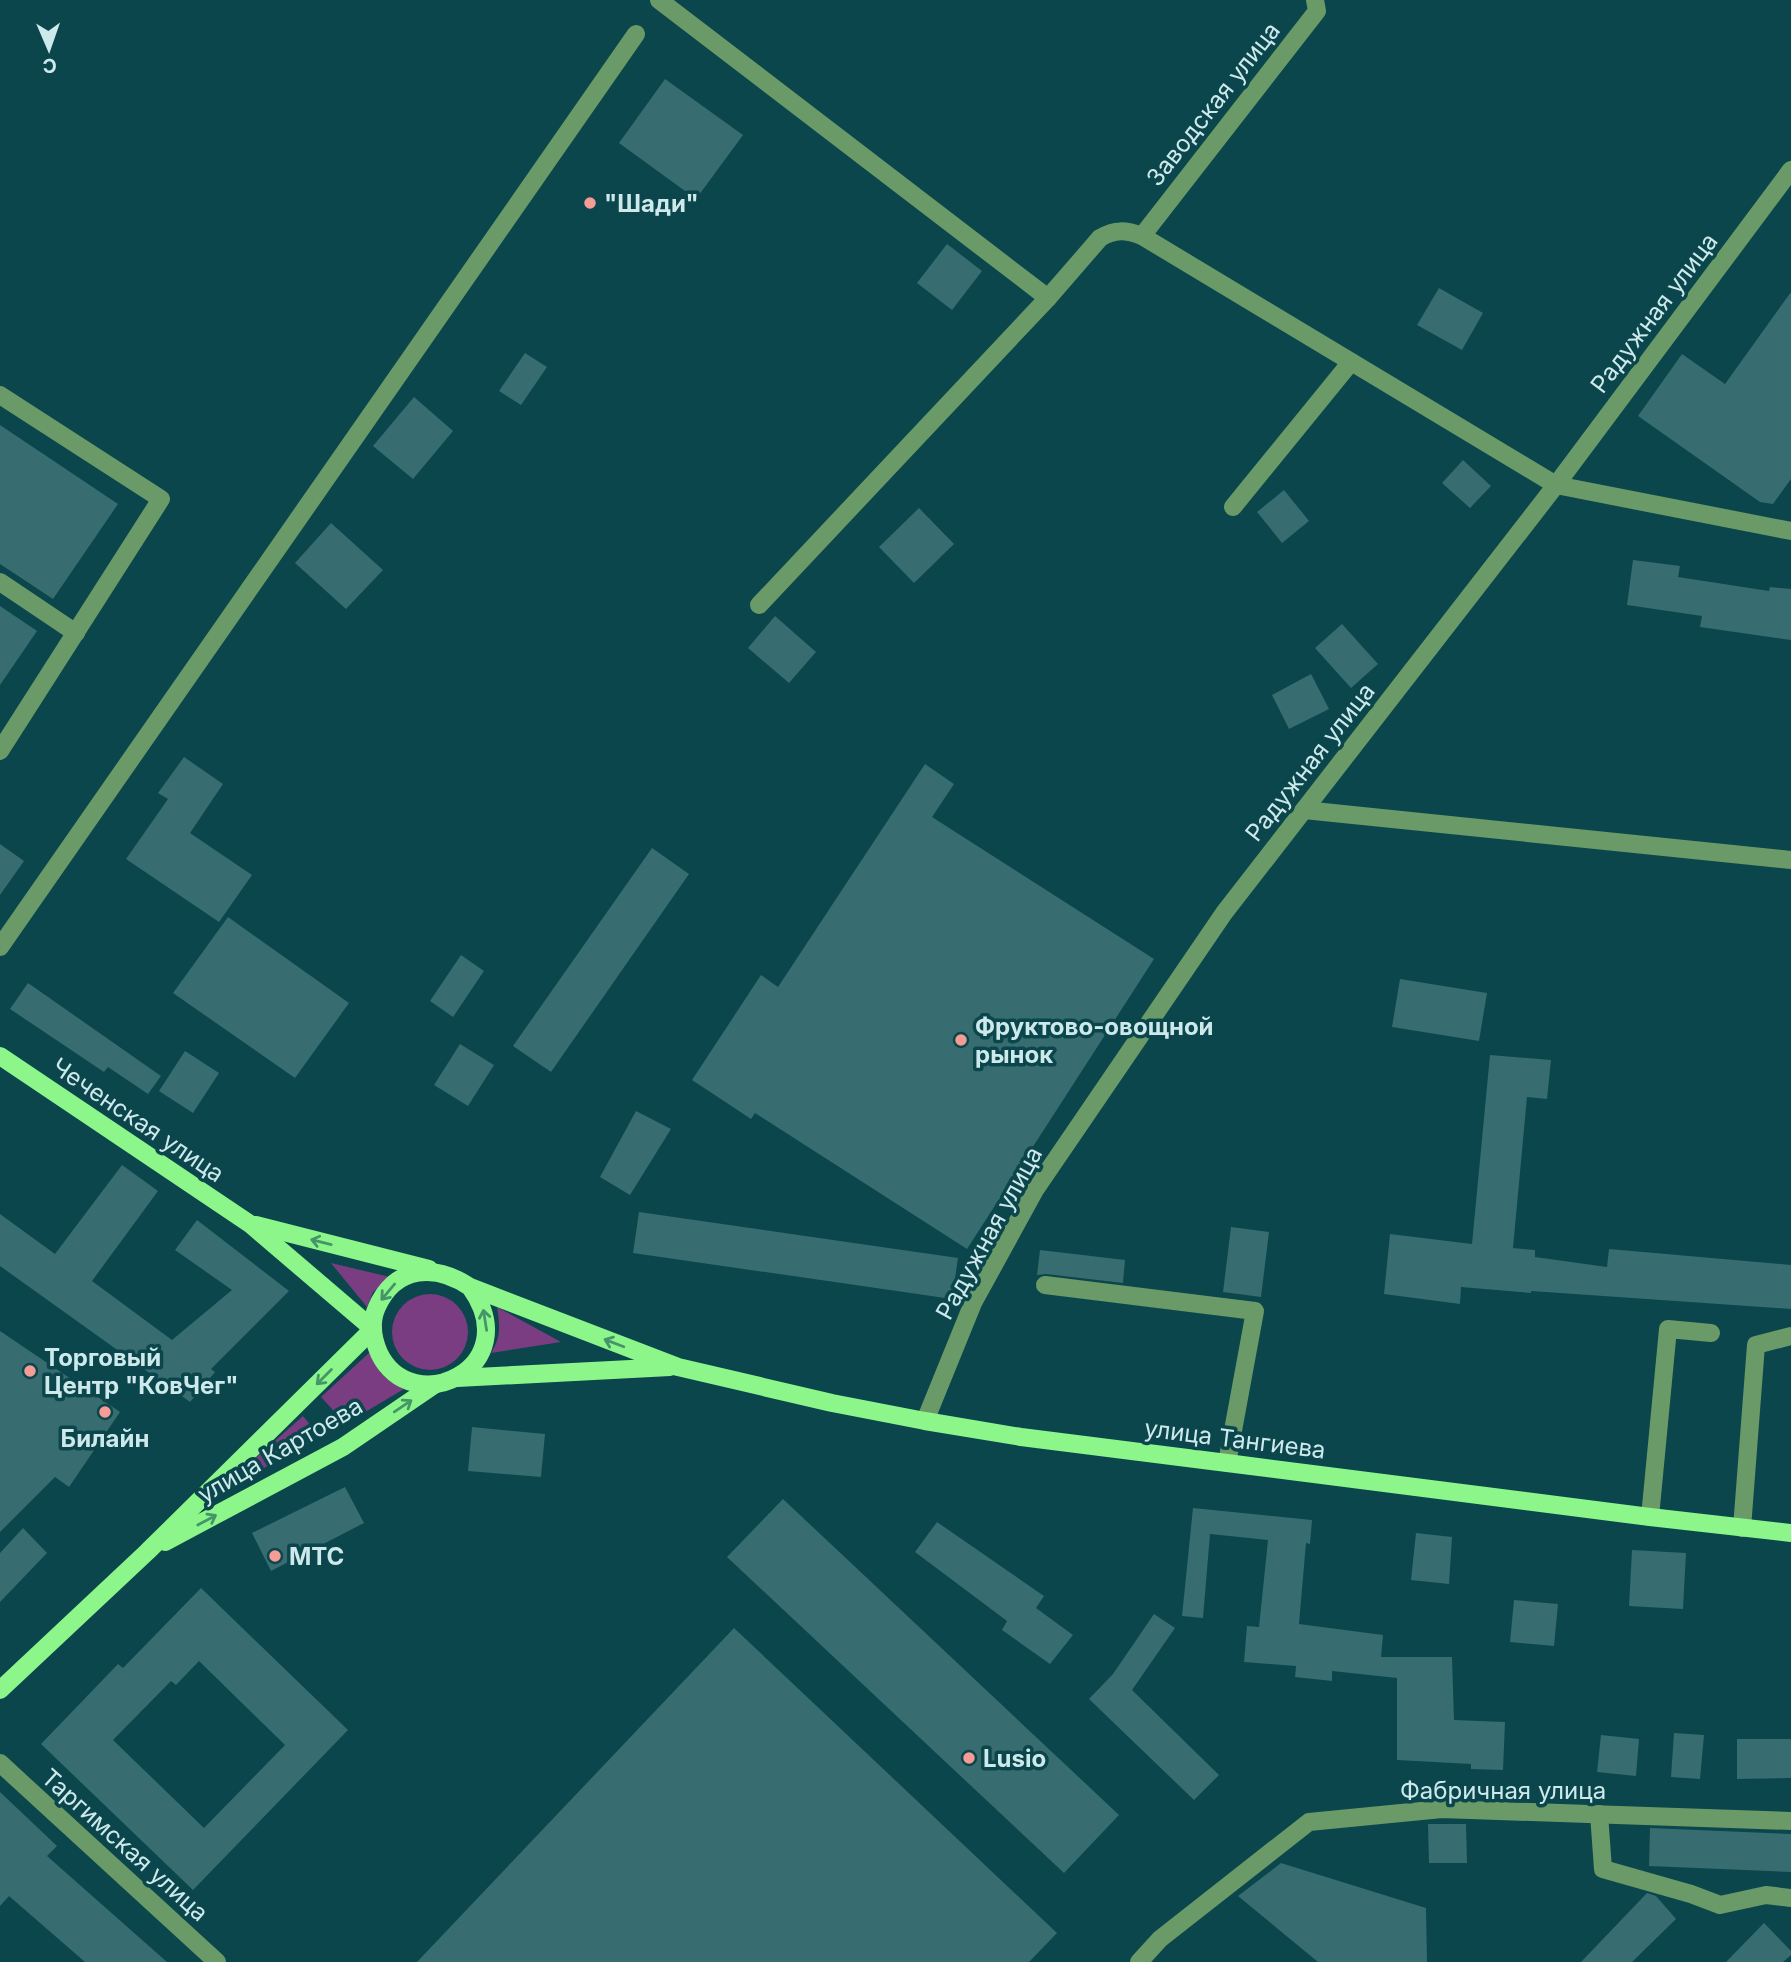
<svg xmlns="http://www.w3.org/2000/svg" width="1791" height="1962" font-family="Inter,sans-serif">
	<rect width="100%" height="100%" fill="#0a464b"/>
	<g fill="#7b3d82">
		<polygon points="331,1263 390,1277 373,1292 367,1307"/>
		<circle cx="430" cy="1332" r="38"/>
		<path d="M497,1307L561,1342L491,1353C501,1337 500,1326 497,1307Z"/>
		<path d="M370,1352C379,1374 383,1378 404,1389L340,1427L332,1409L321,1397Z"/>
		<polygon points="303,1416 320,1437 213,1496"/>
	</g>
	<g fill="#376c71" fill-rule="evenodd">
		<polygon points="665,79 743,135 696,199 619,143"/>
		<polygon points="947,244 982,271 952,310 917,283"/>
		<polygon points="1439,288 1483,313 1462,350 1417,325"/>
		<polygon points="1791,292 1791,479 1773,504 1760,502 1638,416 1682,354 1725,384"/>
		<polygon points="525,353 547,367 521,405 499,391"/>
		<polygon points="414,397 453,431 413,479 373,446"/>
		<polygon points="0,425 118,504 53,599 0,564"/>
		<polygon points="1463,460 1491,486 1470,508 1442,483"/>
		<polygon points="1284,490 1309,521 1282,543 1257,512"/>
		<polygon points="919,508 954,544 914,583 879,547"/>
		<polygon points="331,523 383,570 346,609 295,563"/>
		<polygon points="1633,560 1680,566 1678,577 1769,591 1770,587 1791,589 1791,640 1700,627 1702,616 1627,605"/>
		<polygon points="0,606 37,631 0,685"/>
		<polygon points="775,616 816,652 789,683 748,648"/>
		<polygon points="1342,624 1378,664 1351,688 1315,648"/>
		<polygon points="1311,674 1329,709 1289,729 1272,695"/>
		<polygon points="184,757 223,784 190,833 252,875 219,922 126,859 168,799 158,793"/>
		<polygon points="925,764 954,784 932,817 1154,959 967,1249 755,1113 751,1119 692,1080 761,975 778,987"/>
		<polygon points="0,844 24,861 0,895"/>
		<polygon points="652,848 689,874 551,1072 513,1046"/>
		<polygon points="228,917 349,1003 295,1078 173,993"/>
		<polygon points="461,955 484,971 453,1017 430,1001"/>
		<polygon points="1400,979 1487,993 1479,1041 1392,1027"/>
		<polygon points="28,983 161,1076 148,1094 108,1067 104,1072 10,1009"/>
		<polygon points="460,1044 494,1065 468,1106 434,1085"/>
		<polygon points="185,1051 219,1073 193,1113 159,1091"/>
		<polygon points="1490,1055 1551,1060 1547,1099 1527,1097 1513,1248 1535,1250 1535,1257 1607,1267 1609,1249 1791,1265 1791,1309 1531,1291 1531,1293 1461,1287 1460,1304 1384,1294 1390,1234 1472,1244"/>
		<polygon points="636,1111 671,1129 630,1195 600,1177"/>
		<polygon points="122,1165 158,1191 92,1281 172,1340 232,1290 175,1250 197,1220 289,1291 211,1369 215,1372 190,1402 0,1266 0,1214 55,1254"/>
		<polygon points="639,1212 958,1258 952,1299 633,1253"/>
		<polygon points="1231,1227 1269,1232 1261,1297 1223,1292"/>
		<polygon points="1040,1250 1125,1260 1123,1283 1046,1274 1037,1275"/>
		<polygon points="0,1331 120,1412 69,1487 55,1477 0,1532"/>
		<polygon points="472,1427 545,1434 541,1477 468,1471"/>
		<polygon points="345,1487 364,1523 271,1571 252,1533"/>
		<polygon points="783,1499 1119,1815 1064,1873 727,1557"/>
		<polygon points="1193,1508 1312,1520 1310,1544 1306,1543 1299,1624 1383,1635 1381,1657 1452,1657 1454,1720 1505,1722 1503,1770 1471,1769 1471,1764 1397,1760 1397,1678 1332,1671 1332,1681 1295,1677 1296,1666 1244,1662 1247,1626 1259,1627 1268,1540 1210,1534 1203,1618 1182,1616"/>
		<polygon points="937,1522 1044,1596 1036,1608 1073,1635 1050,1664 1002,1630 1007,1621 915,1552"/>
		<polygon points="23,1528 47,1553 0,1602 0,1553"/>
		<polygon points="1416,1533 1452,1537 1449,1584 1411,1580"/>
		<polygon points="1632,1550 1686,1553 1683,1609 1629,1606"/>
		<path d="M201,1588L348,1730L193,1890L41,1744L118,1664L123,1668ZM199,1661L285,1745L204,1828L113,1740L171,1681L176,1685Z"/>
		<polygon points="1514,1600 1558,1604 1554,1646 1510,1642"/>
		<polygon points="1154,1614 1175,1628 1132,1690 1219,1775 1194,1800 1089,1699 1113,1674"/>
		<polygon points="734,1628 1057,1933 1029,1962 417,1962"/>
		<polygon points="1674,1733 1704,1735 1700,1779 1671,1777"/>
		<polygon points="1601,1735 1639,1739 1636,1776 1597,1772"/>
		<polygon points="1737,1739 1791,1739 1791,1778 1737,1779"/>
		<polygon points="0,1792 57,1846 47,1856 167,1962 85,1962 9,1896 0,1906"/>
		<polygon points="1428,1824 1466,1824 1467,1863 1429,1863"/>
		<polygon points="1650,1828 1791,1834 1791,1872 1649,1866"/>
		<polygon points="1281,1863 1426,1908 1427,1962 1318,1962 1238,1896"/>
		<polygon points="1647,1893 1656,1896 1676,1919 1632,1962 1581,1962"/>
		<polygon points="1764,1923 1791,1951 1791,1955 1783,1962 1726,1962"/>
	</g>
	<g fill="none" stroke-linecap="round" stroke-linejoin="round">
		<g stroke="#699a67" stroke-width="18">
			<path d="M659,0L1048,298L1100,238C1115,229 1126,230 1142,236L1556,485L1791,531"/>
			<polyline points="1142,236 1317,11 1315,0"/>
			<polyline points="0,395 161,499 0,751"/>
			<polyline points="1233,507 1351,362"/>
			<polyline points="0,582 76,633"/>
			<polyline points="759,605 1048,298"/>
			<polyline points="1304,810 1791,860"/>
			<polyline points="0,947 636,34"/>
			<polyline points="1045,1285 1255,1311 1227,1463"/>
			<polyline points="925,1421 973,1303 1035,1190 1224,913 1556,485 1791,170"/>
			<polyline points="1650,1517 1668,1329 1711,1333"/>
			<polyline points="1742,1528 1756,1345 1791,1336"/>
			<polyline points="0,1763 217,1962"/>
			<polyline points="1599,1814 1603,1869 1691,1894 1720,1905 1766,1895 1791,1898"/>
			<polyline points="1139,1962 1160,1939 1309,1822 1442,1809 1791,1821"/>
		</g>
		<g stroke="#8cf68b" stroke-width="18">
			<polyline points="0,1056 250,1224 373,1329 147,1552 0,1690"/>
			<polyline points="256,1225 429,1269"/>
			<path d="M470,1287C528,1367 412,1422 379,1353C373,1339 370,1322 377,1307C396,1265 436,1264 470,1287L678,1367L832,1403L925,1421L1021,1437L1227,1463L1650,1517L1791,1533"/>
			<polyline points="457,1378 670,1367"/>
			<polyline points="165,1542 343,1447 434,1385"/>
		</g>
	</g>
	<defs><path id="oneway-shaft" d="M-6 0H5M1.5-3L5.5 0L1.5 3" fill="none" stroke-width="1.6" stroke-linecap="round" stroke-linejoin="round" transform="scale(1.75)"/></defs>
	<g stroke="#449568">
		<use href="#oneway-shaft" transform="translate(321 1242) rotate(-166)"/>
		<use href="#oneway-shaft" transform="translate(388 1292) rotate(130)"/>
		<use href="#oneway-shaft" transform="translate(485 1320) rotate(-99)"/>
		<use href="#oneway-shaft" transform="translate(614 1343) rotate(-159)"/>
		<use href="#oneway-shaft" transform="translate(324 1377) rotate(135)"/>
		<use href="#oneway-shaft" transform="translate(403 1406) rotate(-34)"/>
		<use href="#oneway-shaft" transform="translate(207 1520) rotate(-28)"/>
	</g>
	<g fill="#f59c96" stroke="#0a464b" stroke-width="2.5">
		<circle cx="590" cy="203" r="7"/>
		<circle cx="961" cy="1040" r="7"/>
		<circle cx="30" cy="1371" r="7"/>
		<circle cx="105" cy="1412" r="7"/>
		<circle cx="275" cy="1556" r="7"/>
		<circle cx="969" cy="1758" r="7"/>
	</g>
	<g text-anchor="middle" dominant-baseline="central" stroke-width="7" stroke-linejoin="round" paint-order="stroke">
		<g font-size="24" fill="#cee9ec" stroke="#0a464b">
			<text transform="translate(1213 104) rotate(-52)">Заводская улица</text>
			<text transform="translate(1654 313) rotate(-53)">Радужная улица</text>
			<text transform="translate(1310 762) rotate(-52)">Радужная улица</text>
			<text transform="translate(138 1120) rotate(34)">Чеченская улица</text>
			<text transform="translate(989 1233) rotate(-61)">Радужная улица</text>
			<text transform="translate(1235 1439) rotate(7)">улица Тангиева</text>
			<text transform="translate(280 1450) rotate(-30)">улица Картоева</text>
			<text x="1503" y="1790">Фабричная улица</text>
			<text transform="translate(125 1845) rotate(42)">Таргимская улица</text>
		</g>
		<g font-size="24" font-weight="bold" fill="#cee9ec" stroke="#0a464b" text-anchor="start">
			<text x="604" y="203">"Шади"</text>
			<text x="975" y="1026">Фруктово-овощной<tspan x="975" dy="28">рынок</tspan></text>
			<text x="44" y="1357">Торговый<tspan x="44" dy="28">Центр "КовЧег"</tspan></text>
			<text x="105" y="1438" text-anchor="middle">Билайн</text>
			<text x="289" y="1556">МТС</text>
			<text x="983" y="1758">Lusio</text>
		</g>
	</g>
	<g transform="translate(49 49) rotate(178)" stroke="#0a464b" stroke-width="5" paint-order="stroke">
	<path d="M0-5L12 26L0 18L-12 26Z" fill="#cee9ec"/>
	<text y="-10" font-size="19" font-weight="bold" text-anchor="middle" fill="#cee9ec">С</text>
	</g>
</svg>
